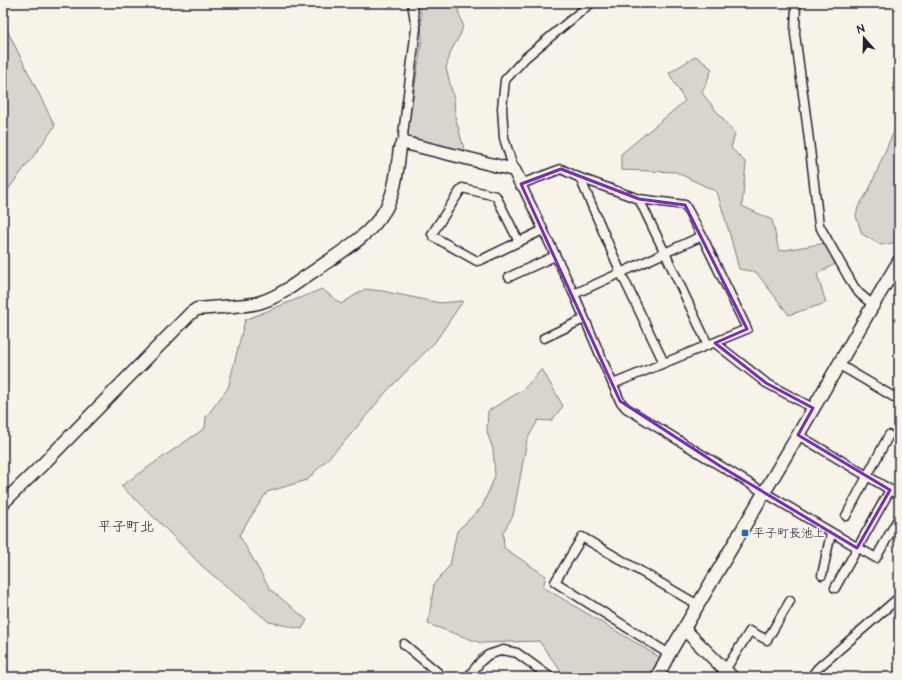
<svg xmlns="http://www.w3.org/2000/svg" width="902" height="680" font-family="'Architects Daughter','Klee One',sans-serif">
	<rect width="100%" height="100%" fill="#f7f3e8"/>
	<filter id="ink" filterUnits="userSpaceOnUse"><feTurbulence type="fractalNoise" baseFrequency=".025" numOctaves="2"/><feDisplacementMap in="SourceGraphic" scale="8" xChannelSelector="R" yChannelSelector="G"/><feConvolveMatrix kernelMatrix="1 2 1 2 8 2 1 2 1" color-interpolation-filters="sRGB"/></filter>
	<g filter="url(#ink)">
		<g fill="#d8d5cf" stroke="#7d7c85">
			<polygon points="418,3 462,3 458,10 463,25 461,33 451,51 446,68 454,99 455,116 464,149 462,153 413,140 407,135 422,40 421,14"/>
			<polygon points="3,22 55,126 32,158 3,196"/>
			<polygon points="696,56 712,69 702,93 735,134 731,148 746,163 742,206 772,220 779,251 826,243 835,264 817,274 826,303 789,315 756,272 739,269 730,235 717,192 676,172 621,170 621,154 685,101 669,73"/>
			<polygon points="899,122 899,241 898,242 881,245 862,234 856,216 858,207 869,190 889,142"/>
			<polygon points="322,289 341,304 365,289 382,291 440,303 463,301 435,342 386,392 346,440 307,480 267,492 239,535 270,589 307,620 302,629 269,622 202,566 160,523 121,486 205,428 206,417 228,388 245,320"/>
			<polygon points="542,369 563,406 551,421 538,420 527,440 513,516 503,532 504,548 546,576 543,587 661,658 651,677 565,677 539,641 481,643 428,624 434,584 450,565 457,531 482,507 495,476 493,449 487,432 488,411 523,390"/>
		</g>
		<g fill="none" stroke-linecap="round" stroke-linejoin="round">
			<g stroke="#22223b" stroke-width="11">
				<g id="street">
					<polyline points="796,3 795,34 807,124 819,225 854,287 860,294 873,305"/>
					<polyline points="405,143 403,135 416,28 412,3"/>
					<polyline points="514,170 504,138 502,108 505,80 525,58 591,3"/>
					<polyline points="580,178 621,273 664,363"/>
					<polyline points="639,199 665,253 708,345"/>
					<polyline points="519,242 496,196 462,188 432,234 434,237 477,261 481,260 543,230"/>
					<polyline points="509,277 555,256"/>
					<polyline points="574,294 702,236"/>
					<polyline points="544,338 584,319"/>
					<polyline points="715,343 766,383 813,408"/>
					<polyline points="838,364 899,400"/>
					<path d="M613,384L747,329L702,236L685,205L639,199L580,178L561,169L521,184L574,294L620,401L626,408C709,459 791,510 876,558L899,517"/>
					<polyline points="798,435 899,495"/>
					<polyline points="846,516 889,435"/>
					<polyline points="822,575 831,533"/>
					<polyline points="835,588 890,490"/>
					<polyline points="404,644 443,677"/>
					<polyline points="669,654 555,582 582,537 698,605"/>
					<polyline points="725,670 750,631 767,640 790,601"/>
					<polyline points="468,677 481,661 488,655 503,650 517,653 550,677"/>
					<polyline points="811,677 818,668 896,600 899,604"/>
				</g>
			</g>
			<g stroke="#22223b" stroke-width="15">
				<g id="secondary">
					<path d="M3,503L44,463L191,313L197,309C210,308 222,307 234,306C243,305 253,305 261,302C281,296 297,282 314,271C339,253 369,237 385,210C396,191 397,169 400,148L402,144L405,143L514,170L521,184"/>
					<polyline points="684,629 732,677"/>
					<polyline points="657,677 669,654 798,435 873,305 899,261"/>
				</g>
			</g>
			<use href="#street" stroke="#f7f3e8" stroke-width="8"/>
			<use href="#secondary" stroke="#f7f3e8" stroke-width="12"/>
		</g>
	</g>
	<path fill="none" stroke="#7b2cbf" stroke-width="3" stroke-linejoin="round" d="M561,169L639,199L685,205L747,329L715,343L766,383L813,408L798,435L890,490L857,548L720,466L620,401L521,184Z"/>
	<rect fill="#1f6fb2" stroke="#f7f3e8" stroke-width="1.5" x="741" y="529" width="8" height="8" rx="2"/>
	<g text-anchor="middle" dominant-baseline="central" stroke-width="3" stroke-linejoin="round" paint-order="stroke">
		<g font-size="12" fill="#22223b" stroke="#f7f3e8" text-anchor="start">
			<text x="753" y="533">平子町長池上</text>
		</g>
		<g font-size="14" fill="#22223b" stroke="#f7f3e8">
			<text x="126" y="527">平子町北</text>
		</g>
	</g>
	<rect width="902" height="680" fill="none" stroke="#f7f3e8" stroke-width="16"/>
	<rect x="8" y="8" width="886" height="664" fill="none" stroke="#22223b" stroke-width="1.5" filter="url(#ink)"/>
	<g transform="translate(864 38) rotate(340)" stroke="#f7f3e8" stroke-width="3" paint-order="stroke">
	<path d="M0-3L7 15L0 10L-7 15Z" fill="#22223b"/>
	<text y="-6" font-size="11" font-weight="bold" text-anchor="middle" fill="#22223b">N</text>
	</g>
</svg>
